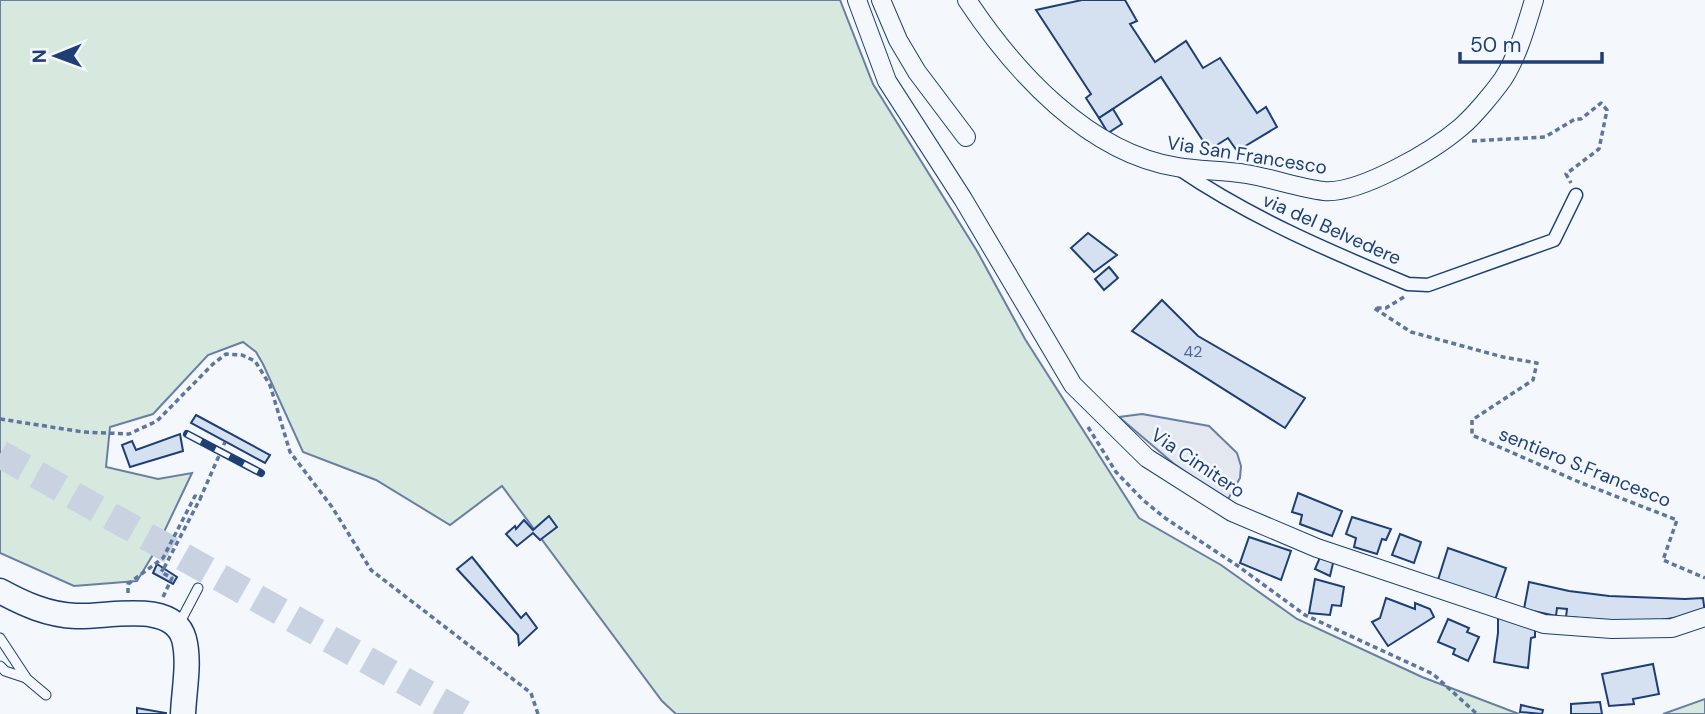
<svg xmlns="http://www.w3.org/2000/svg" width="1705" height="714" font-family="'DM Sans',sans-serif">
	<rect width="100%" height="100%" fill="#f4f7fb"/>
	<g fill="#d7e8df" stroke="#687fa3" stroke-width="2">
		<polygon points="0,0 840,0 873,84 977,251 1025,339 1139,518 1221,565 1297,619 1422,677 1519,714 676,714 662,701 502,486 450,525 376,480 303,452 263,364 256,352 243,342 208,355 153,414 110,427 106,467 158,479 192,473 154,553 137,581 74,586 0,553"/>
		<polygon points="1705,699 1705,714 1663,714"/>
	</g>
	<polygon fill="#e3e8f0" stroke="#687fa3" stroke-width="2" points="1142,414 1209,426 1237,453 1241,466 1240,478 1227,501 1173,463 1119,417"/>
	<g fill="#d5e0f0" stroke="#1d3f73" stroke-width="2">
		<polygon points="1082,0 1125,0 1137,21 1130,24 1155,62 1186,41 1203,68 1220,58 1257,113 1266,107 1277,127 1237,151 1228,138 1209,150 1161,77 1099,118 1086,98 1091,94 1036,10"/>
		<polygon points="1113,109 1122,124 1108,133 1099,118"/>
		<polygon points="1088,233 1117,255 1094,272 1071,248"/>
		<polygon points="1109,267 1118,278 1104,290 1095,279"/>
		<polygon points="1162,300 1198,336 1305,398 1285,428 1132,331"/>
		<polygon points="196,415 270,455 265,463 191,423"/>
		<polygon points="180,434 183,451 130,467 122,445 132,441 136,450"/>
		<polygon points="1298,493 1342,511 1332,536 1300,524 1302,515 1292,512"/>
		<polygon points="549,516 557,527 540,540 533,533 517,546 506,534 515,526 516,529 524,520 533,530"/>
		<polygon points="1352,517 1391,529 1386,540 1382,539 1377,554 1354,547 1356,538 1346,534"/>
		<polygon points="1400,534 1421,542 1414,563 1392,555"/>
		<polygon points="1249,537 1291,551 1281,580 1240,563"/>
		<polygon points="1448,548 1506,568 1495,600 1438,580"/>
		<polygon points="1321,555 1334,559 1330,576 1315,569"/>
		<polygon points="472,557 521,618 526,613 537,628 519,645 518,635 457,569"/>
		<polygon points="157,564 177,577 173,584 153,573"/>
		<polygon points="1315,579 1344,587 1341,606 1332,605 1330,615 1309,613"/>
		<polygon points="1529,582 1569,591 1609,596 1685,599 1703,598 1705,613 1642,623 1566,617 1567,609 1557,608 1556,616 1524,609"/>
		<polygon points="1386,598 1415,609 1415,603 1430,609 1434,617 1388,646 1372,622 1380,618"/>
		<polygon points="1498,614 1535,625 1535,637 1531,638 1528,668 1494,662 1498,633"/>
		<polygon points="1448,619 1469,628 1467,632 1479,637 1468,661 1453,654 1455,649 1438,642"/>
		<polygon points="1653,664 1659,694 1633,699 1634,704 1609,706 1602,674"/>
		<polygon points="1600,702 1602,714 1571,714 1571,704"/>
		<polygon points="1521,705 1543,710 1542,714 1520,712"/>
		<polygon points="137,708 166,713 166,714 137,714"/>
	</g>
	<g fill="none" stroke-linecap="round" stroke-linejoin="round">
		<polyline stroke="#c9d2e0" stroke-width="28" stroke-dasharray="28 14" stroke-linecap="butt" points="0,454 463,714"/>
		<g stroke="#1d3f73" stroke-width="11">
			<g id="service">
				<polyline points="178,626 198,588"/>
				<polyline points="0,638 27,679 46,695"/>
				<polyline points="0,666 5,671 26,678"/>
			</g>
		</g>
		<g stroke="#1d3f73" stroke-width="15">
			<path id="pedestrian" d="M1179,169C1251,218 1329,251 1408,284L1428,285L1554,240L1576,195"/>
		</g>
		<g stroke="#1d3f73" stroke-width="20">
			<g id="minor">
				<polyline points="857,0 887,81 963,199 1073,385 1147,458 1232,512 1317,548 1544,624 1612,629 1672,628 1705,617"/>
				<polyline points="881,0 898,40 917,72 966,137"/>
				<path d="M967,0C1014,71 1088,153 1177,167C1200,171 1223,170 1246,174C1272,178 1298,188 1324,191C1360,194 1433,151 1461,127C1474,116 1493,93 1503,79C1518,56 1526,26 1534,0"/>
			</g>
		</g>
		<g stroke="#1d3f73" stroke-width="27">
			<path id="secondary" d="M0,591C24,604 48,615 76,616C105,618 173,599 184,639C190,662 184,690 183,714"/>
		</g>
		<g stroke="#5e769c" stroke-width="3.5" stroke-dasharray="5 3.5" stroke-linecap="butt">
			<polyline points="1472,141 1545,137 1575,119 1581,119 1601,103 1607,110 1599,149 1566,174 1571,183"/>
			<polyline points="1404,297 1386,308 1374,308 1411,332 1503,357 1537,363 1533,380 1472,420 1472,435 1579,482 1677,520 1663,560 1705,578"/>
			<polyline points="0,419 83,432 129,434 157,421 213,364 226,354 242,355 255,361 270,385 290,452 332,507 371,570 531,693 538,714"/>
			<polyline points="1088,427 1116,472 1143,500 1165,518 1238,566 1305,615 1433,674 1477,714"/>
			<polyline points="128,593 128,584 163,558 195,496 200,499 225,442"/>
			<polyline points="163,597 172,578 161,572 164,568"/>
		</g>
		<use href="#service" stroke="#f4f7fb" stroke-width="9"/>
		<use href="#pedestrian" stroke="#f4f7fb" stroke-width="12"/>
		<use href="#minor" stroke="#f4f7fb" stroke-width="18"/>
		<use href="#secondary" stroke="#f4f7fb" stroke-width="24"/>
		<g stroke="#1d3f73" stroke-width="8">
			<polyline id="rail" points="187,434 261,473"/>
		</g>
		<use href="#rail" stroke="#f4f7fb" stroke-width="5" stroke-dasharray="16" stroke-linecap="butt"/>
		<polyline stroke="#5e769c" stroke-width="3.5" stroke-dasharray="5 3.5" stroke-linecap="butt" points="164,568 200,499"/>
	</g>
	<g text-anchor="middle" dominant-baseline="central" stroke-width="5" stroke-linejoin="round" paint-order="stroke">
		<g font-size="16" fill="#4b6792">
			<text x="1193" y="351">42</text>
		</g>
		<g font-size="19" fill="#1d3f73" stroke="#f4f7fb">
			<text transform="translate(1247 155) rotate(9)">Via San Francesco</text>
			<text transform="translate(1332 229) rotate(24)">via del Belvedere</text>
			<text transform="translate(1198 463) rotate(34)">Via Cimitero</text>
			<text transform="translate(1585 467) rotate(22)">sentiero S.Francesco</text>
		</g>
	</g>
	<g transform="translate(56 56) rotate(269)" stroke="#f4f7fb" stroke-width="5" paint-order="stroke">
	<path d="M0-5L12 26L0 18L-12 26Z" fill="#1d3f73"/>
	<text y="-10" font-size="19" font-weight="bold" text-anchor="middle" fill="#1d3f73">N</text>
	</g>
	<path d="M1460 52v10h142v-10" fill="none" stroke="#1d3f73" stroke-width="3.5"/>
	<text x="1470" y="52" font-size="21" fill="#1d3f73" stroke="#f4f7fb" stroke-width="5" paint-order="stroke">50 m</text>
</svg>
